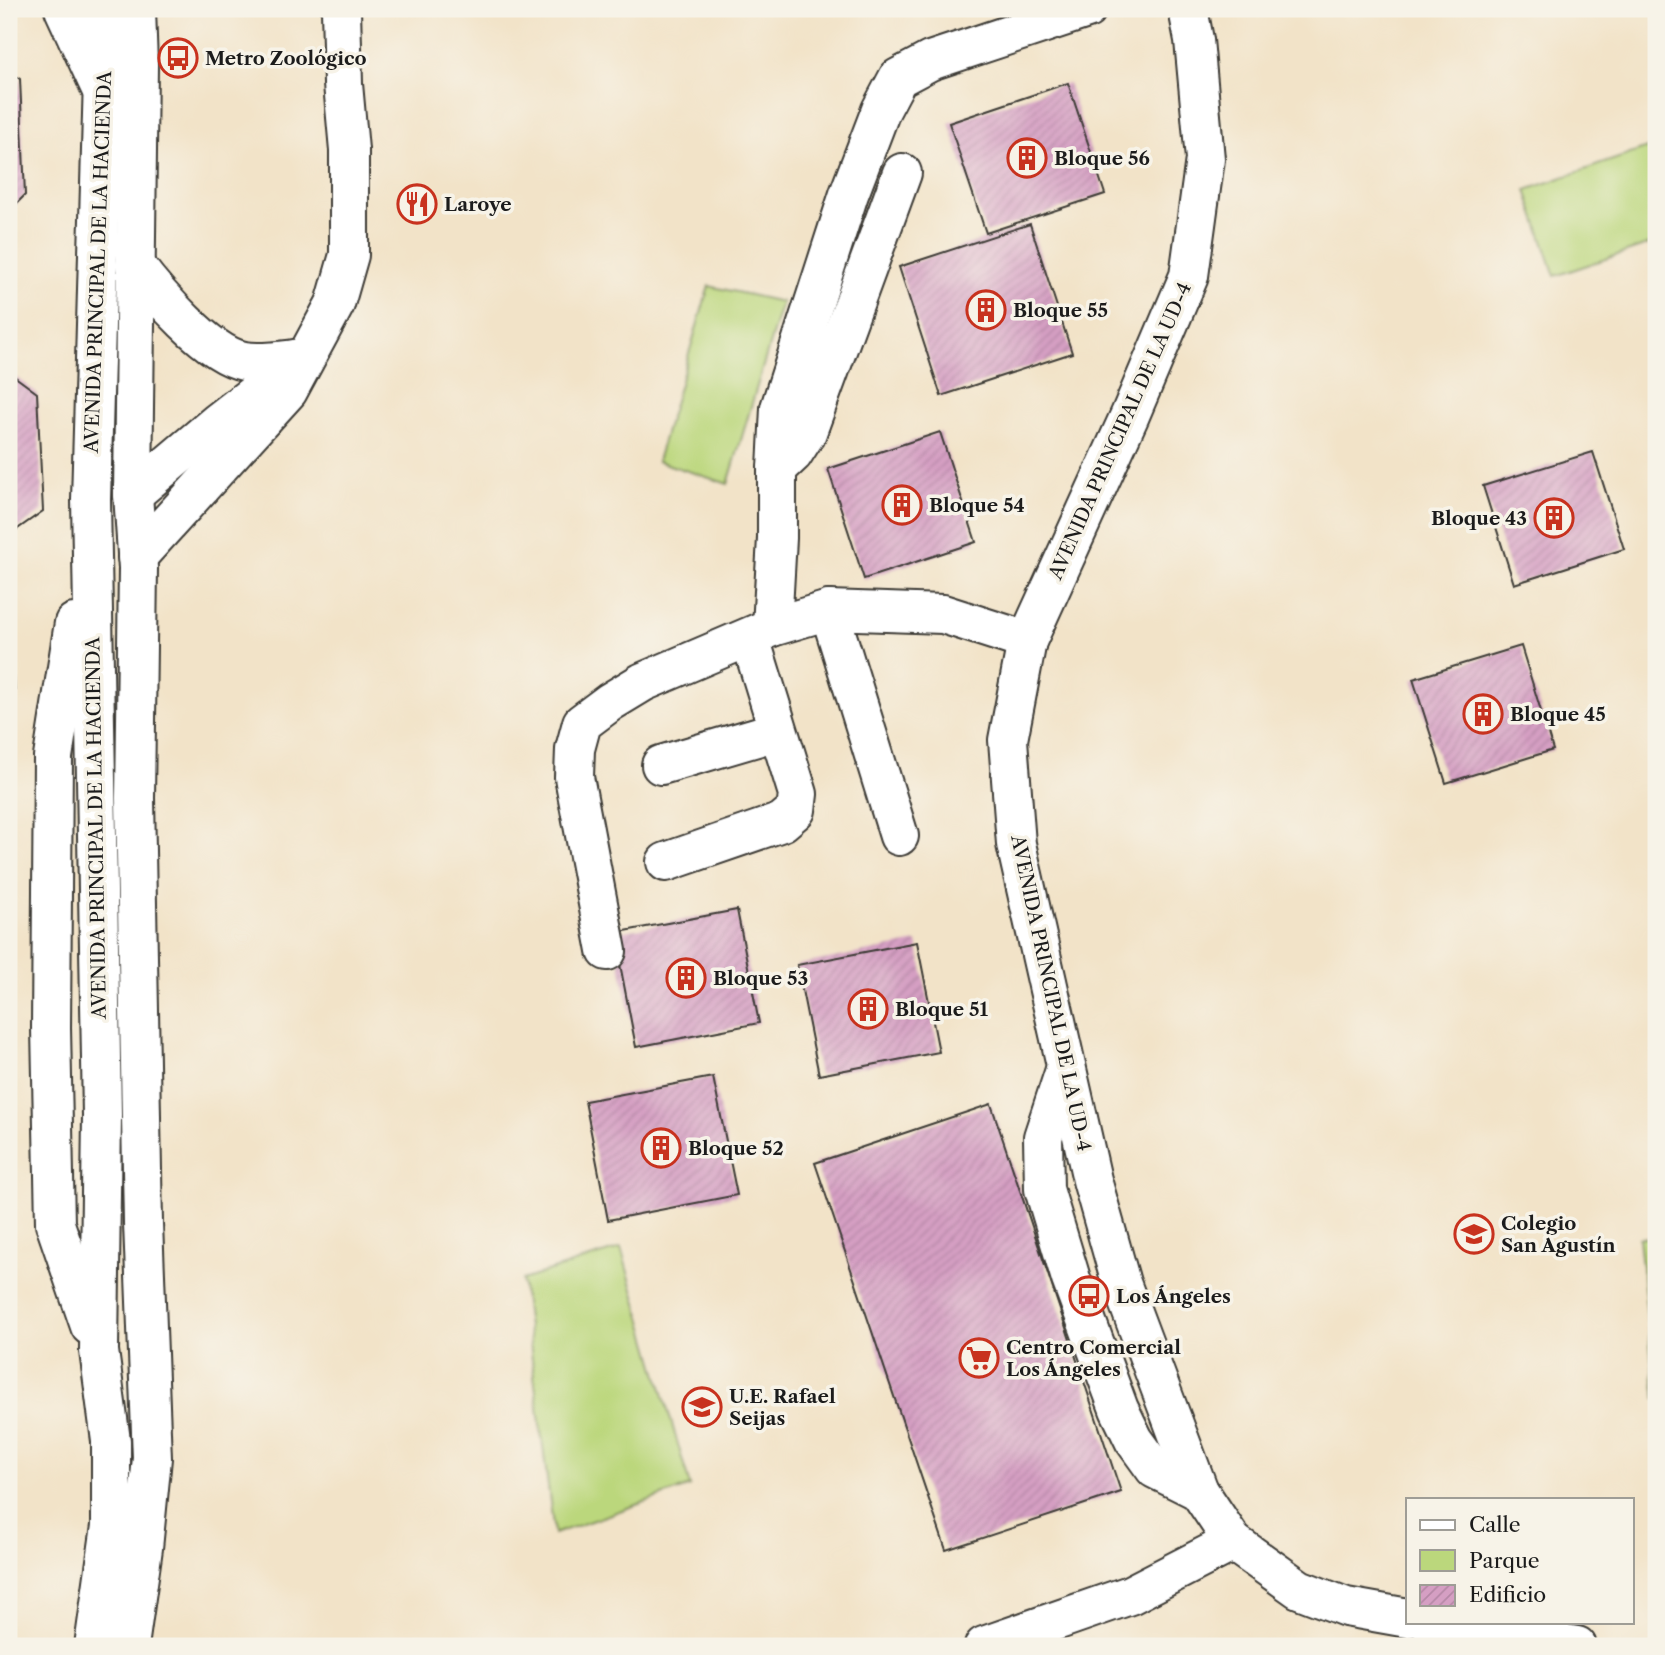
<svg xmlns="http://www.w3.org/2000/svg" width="1665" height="1655" font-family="'Libre Caslon Text',serif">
	<defs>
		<pattern id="building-hatch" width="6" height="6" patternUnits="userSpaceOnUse" patternTransform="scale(1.75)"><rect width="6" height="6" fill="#d59fc3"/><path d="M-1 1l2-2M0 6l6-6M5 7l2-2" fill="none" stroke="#b688a7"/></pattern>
	</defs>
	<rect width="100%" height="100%" fill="#f7f3e8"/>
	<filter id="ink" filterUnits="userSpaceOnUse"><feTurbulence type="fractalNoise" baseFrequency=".0143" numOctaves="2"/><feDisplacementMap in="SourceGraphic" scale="14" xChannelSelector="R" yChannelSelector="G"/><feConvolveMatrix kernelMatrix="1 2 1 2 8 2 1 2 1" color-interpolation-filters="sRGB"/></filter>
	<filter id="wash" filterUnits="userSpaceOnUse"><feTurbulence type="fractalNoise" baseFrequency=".00686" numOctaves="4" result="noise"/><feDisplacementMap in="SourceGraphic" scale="28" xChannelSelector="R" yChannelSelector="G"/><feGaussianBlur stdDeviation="1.57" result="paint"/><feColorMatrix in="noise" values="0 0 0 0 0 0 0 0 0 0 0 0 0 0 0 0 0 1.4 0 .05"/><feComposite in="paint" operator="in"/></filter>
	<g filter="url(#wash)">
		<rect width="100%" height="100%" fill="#f2e3c8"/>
		<g fill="#bbd77c" stroke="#6c7a4c" stroke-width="2">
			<polygon points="1653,146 1656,155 1656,242 1555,276 1526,190"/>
			<polygon points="709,286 782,302 728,484 657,461"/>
			<polygon points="1656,1237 1656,1400 1639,1238"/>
			<polygon points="621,1248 690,1486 554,1534 522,1280"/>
		</g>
		<g id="blocks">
			<g fill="url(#building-hatch)">
				<polygon points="9,71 20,79 25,195 9,211"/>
				<polygon points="1068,83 1105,194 986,233 949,123"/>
				<polygon points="1030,224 1072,353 941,396 899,267"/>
				<polygon points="9,306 11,306 14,376 37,393 43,511 9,535"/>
				<polygon points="940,432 976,542 864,579 828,469"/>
				<polygon points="1593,452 1624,549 1514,584 1483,486"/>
				<polygon points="9,598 11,598 15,700 9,700"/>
				<polygon points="1521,646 1553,750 1446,783 1413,679"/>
				<polygon points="737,910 759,1023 636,1047 614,933"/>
				<polygon points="917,942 939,1052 819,1075 797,965"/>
				<polygon points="713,1077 737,1195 608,1220 585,1101"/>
				<polygon points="991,1104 1121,1492 946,1550 815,1163"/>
			</g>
		</g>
	</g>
	<g filter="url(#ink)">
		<use href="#blocks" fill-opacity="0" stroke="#3c3a36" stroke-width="2"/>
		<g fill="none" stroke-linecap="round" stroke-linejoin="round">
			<g stroke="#3c3a36" stroke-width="42">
				<g id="minor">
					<polyline points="64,9 100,87"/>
					<polyline points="1188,9 1194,40 1205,159 1189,276 1130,415 1027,641 1008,740 1016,844 1092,1180 1121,1283 1199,1491 1233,1542 1299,1589 1346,1607 1408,1618"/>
					<path d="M135,265C156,293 209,355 244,361C263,364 284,360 304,358"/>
					<polyline points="777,469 793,454 807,432 902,173"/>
					<polyline points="133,494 218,422 280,374"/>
					<polyline points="137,557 288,391 335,304 349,255 349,150 343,84 341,9"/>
					<polyline points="829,610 899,836"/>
					<polyline points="74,623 53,757 51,1028 55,1224 90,1326"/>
					<polyline points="772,627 777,538 777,469 780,408 849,194 881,110 898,78 930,61 1087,9"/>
					<polyline points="661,765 777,731"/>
					<polyline points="666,862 782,822 796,810 798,794 750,638"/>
					<polyline points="607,951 574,777 575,749 582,723 610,702 643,682 772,627 829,610 943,614 1027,641"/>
					<polyline points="1066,1067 1043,1137 1044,1189 1071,1279 1119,1409 1134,1440 1155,1469 1199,1491"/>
					<polyline points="1427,1622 1577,1646"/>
					<polyline points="94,1646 111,1526 111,1441 99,1351 102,1115 91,500 105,9"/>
					<polyline points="129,1646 143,1548 152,1458 143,1223 135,798 138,568 133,494 138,65 136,9"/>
					<polyline points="984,1646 1130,1595 1233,1542"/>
				</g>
			</g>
			<use href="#minor" stroke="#fff" stroke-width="38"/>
		</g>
	</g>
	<defs>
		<g id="bus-ring" transform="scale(2.0125)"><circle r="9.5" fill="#f7f3e8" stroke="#c8321e" stroke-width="1.5"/><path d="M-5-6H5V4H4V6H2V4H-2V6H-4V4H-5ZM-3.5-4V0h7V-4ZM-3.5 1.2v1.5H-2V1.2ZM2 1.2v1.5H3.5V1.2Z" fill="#c8321e"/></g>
		<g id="building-ring" transform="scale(2.0125)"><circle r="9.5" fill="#f7f3e8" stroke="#c8321e" stroke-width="1.5"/><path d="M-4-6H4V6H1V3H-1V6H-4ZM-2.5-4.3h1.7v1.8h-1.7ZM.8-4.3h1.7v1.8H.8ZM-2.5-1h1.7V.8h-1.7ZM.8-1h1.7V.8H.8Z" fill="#c8321e"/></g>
		<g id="restaurant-ring" transform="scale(2.0125)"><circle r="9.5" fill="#f7f3e8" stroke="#c8321e" stroke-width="1.5"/><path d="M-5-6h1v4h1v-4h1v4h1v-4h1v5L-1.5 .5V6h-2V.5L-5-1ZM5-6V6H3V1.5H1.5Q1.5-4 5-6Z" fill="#c8321e"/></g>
		<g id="school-ring" transform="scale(2.0125)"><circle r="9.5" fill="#f7f3e8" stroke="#c8321e" stroke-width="1.5"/><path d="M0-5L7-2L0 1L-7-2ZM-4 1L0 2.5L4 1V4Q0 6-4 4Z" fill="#c8321e"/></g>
		<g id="supermarket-ring" transform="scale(2.0125)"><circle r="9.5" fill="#f7f3e8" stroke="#c8321e" stroke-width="1.5"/><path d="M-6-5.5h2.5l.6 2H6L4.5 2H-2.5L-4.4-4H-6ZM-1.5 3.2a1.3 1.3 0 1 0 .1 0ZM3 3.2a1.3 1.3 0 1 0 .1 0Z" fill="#c8321e"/></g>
	</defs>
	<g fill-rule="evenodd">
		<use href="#bus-ring" x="178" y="58"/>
		<use href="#building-ring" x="1027" y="158"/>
		<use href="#restaurant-ring" x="417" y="204"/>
		<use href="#building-ring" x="986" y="310"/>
		<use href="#building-ring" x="902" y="505"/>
		<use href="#building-ring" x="1554" y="518"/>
		<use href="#building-ring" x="1483" y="714"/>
		<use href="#building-ring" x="686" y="978"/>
		<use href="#building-ring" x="868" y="1009"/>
		<use href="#building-ring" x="661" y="1148"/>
		<use href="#school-ring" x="1474" y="1234"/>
		<use href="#bus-ring" x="1089" y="1296"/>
		<use href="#supermarket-ring" x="979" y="1358"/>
		<use href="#school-ring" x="702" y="1407"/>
	</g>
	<g text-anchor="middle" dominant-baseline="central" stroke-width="7" stroke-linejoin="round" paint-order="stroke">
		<g font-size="19" font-weight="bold" fill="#1c1c1c" stroke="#f7f3e8" text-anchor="start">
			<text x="205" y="58">Metro Zoológico</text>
			<text x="1054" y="158">Bloque 56</text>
			<text x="444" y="204">Laroye</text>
			<text x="1013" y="310">Bloque 55</text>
			<text x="929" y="505">Bloque 54</text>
			<text x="1527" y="518" text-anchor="end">Bloque 43</text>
			<text x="1510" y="714">Bloque 45</text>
			<text x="713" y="978">Bloque 53</text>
			<text x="895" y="1009">Bloque 51</text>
			<text x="688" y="1148">Bloque 52</text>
			<text x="1501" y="1223">Colegio<tspan x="1501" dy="22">San Agustín</tspan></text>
			<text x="1116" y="1296">Los Ángeles</text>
			<text x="1006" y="1347">Centro Comercial<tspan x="1006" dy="22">Los Ángeles</tspan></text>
			<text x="729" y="1396">U.E. Rafael<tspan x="729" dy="22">Seijas</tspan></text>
		</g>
		<g font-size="19" fill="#1c1c1c" stroke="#f7f3e8">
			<text transform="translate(98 262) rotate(-88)">AVENIDA PRINCIPAL DE LA HACIENDA</text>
			<text transform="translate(1120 431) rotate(-66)">AVENIDA PRINCIPAL DE LA UD-4</text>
			<text transform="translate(96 828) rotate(-91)">AVENIDA PRINCIPAL DE LA HACIENDA</text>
			<text transform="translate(1051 993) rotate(78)">AVENIDA PRINCIPAL DE LA UD-4</text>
		</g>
	</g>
	<rect width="1665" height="1655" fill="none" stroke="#f7f3e8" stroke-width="35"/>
	<rect x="1406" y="1498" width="228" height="126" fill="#f7f3e8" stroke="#9f9d96" stroke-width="2"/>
	<rect x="1420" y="1520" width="35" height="10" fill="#ffffff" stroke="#9f9d96" stroke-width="2"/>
	<text x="1469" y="1532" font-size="21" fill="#1c1c1c">Calle</text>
	<rect x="1420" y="1550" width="35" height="21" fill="#bbd77c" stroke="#9f9d96" stroke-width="2"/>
	<text x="1469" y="1568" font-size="21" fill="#1c1c1c">Parque</text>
	<rect x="1420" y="1585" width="35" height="21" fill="url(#building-hatch)" stroke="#9f9d96" stroke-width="2"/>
	<text x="1469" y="1602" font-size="21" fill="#1c1c1c">Edificio</text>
</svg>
